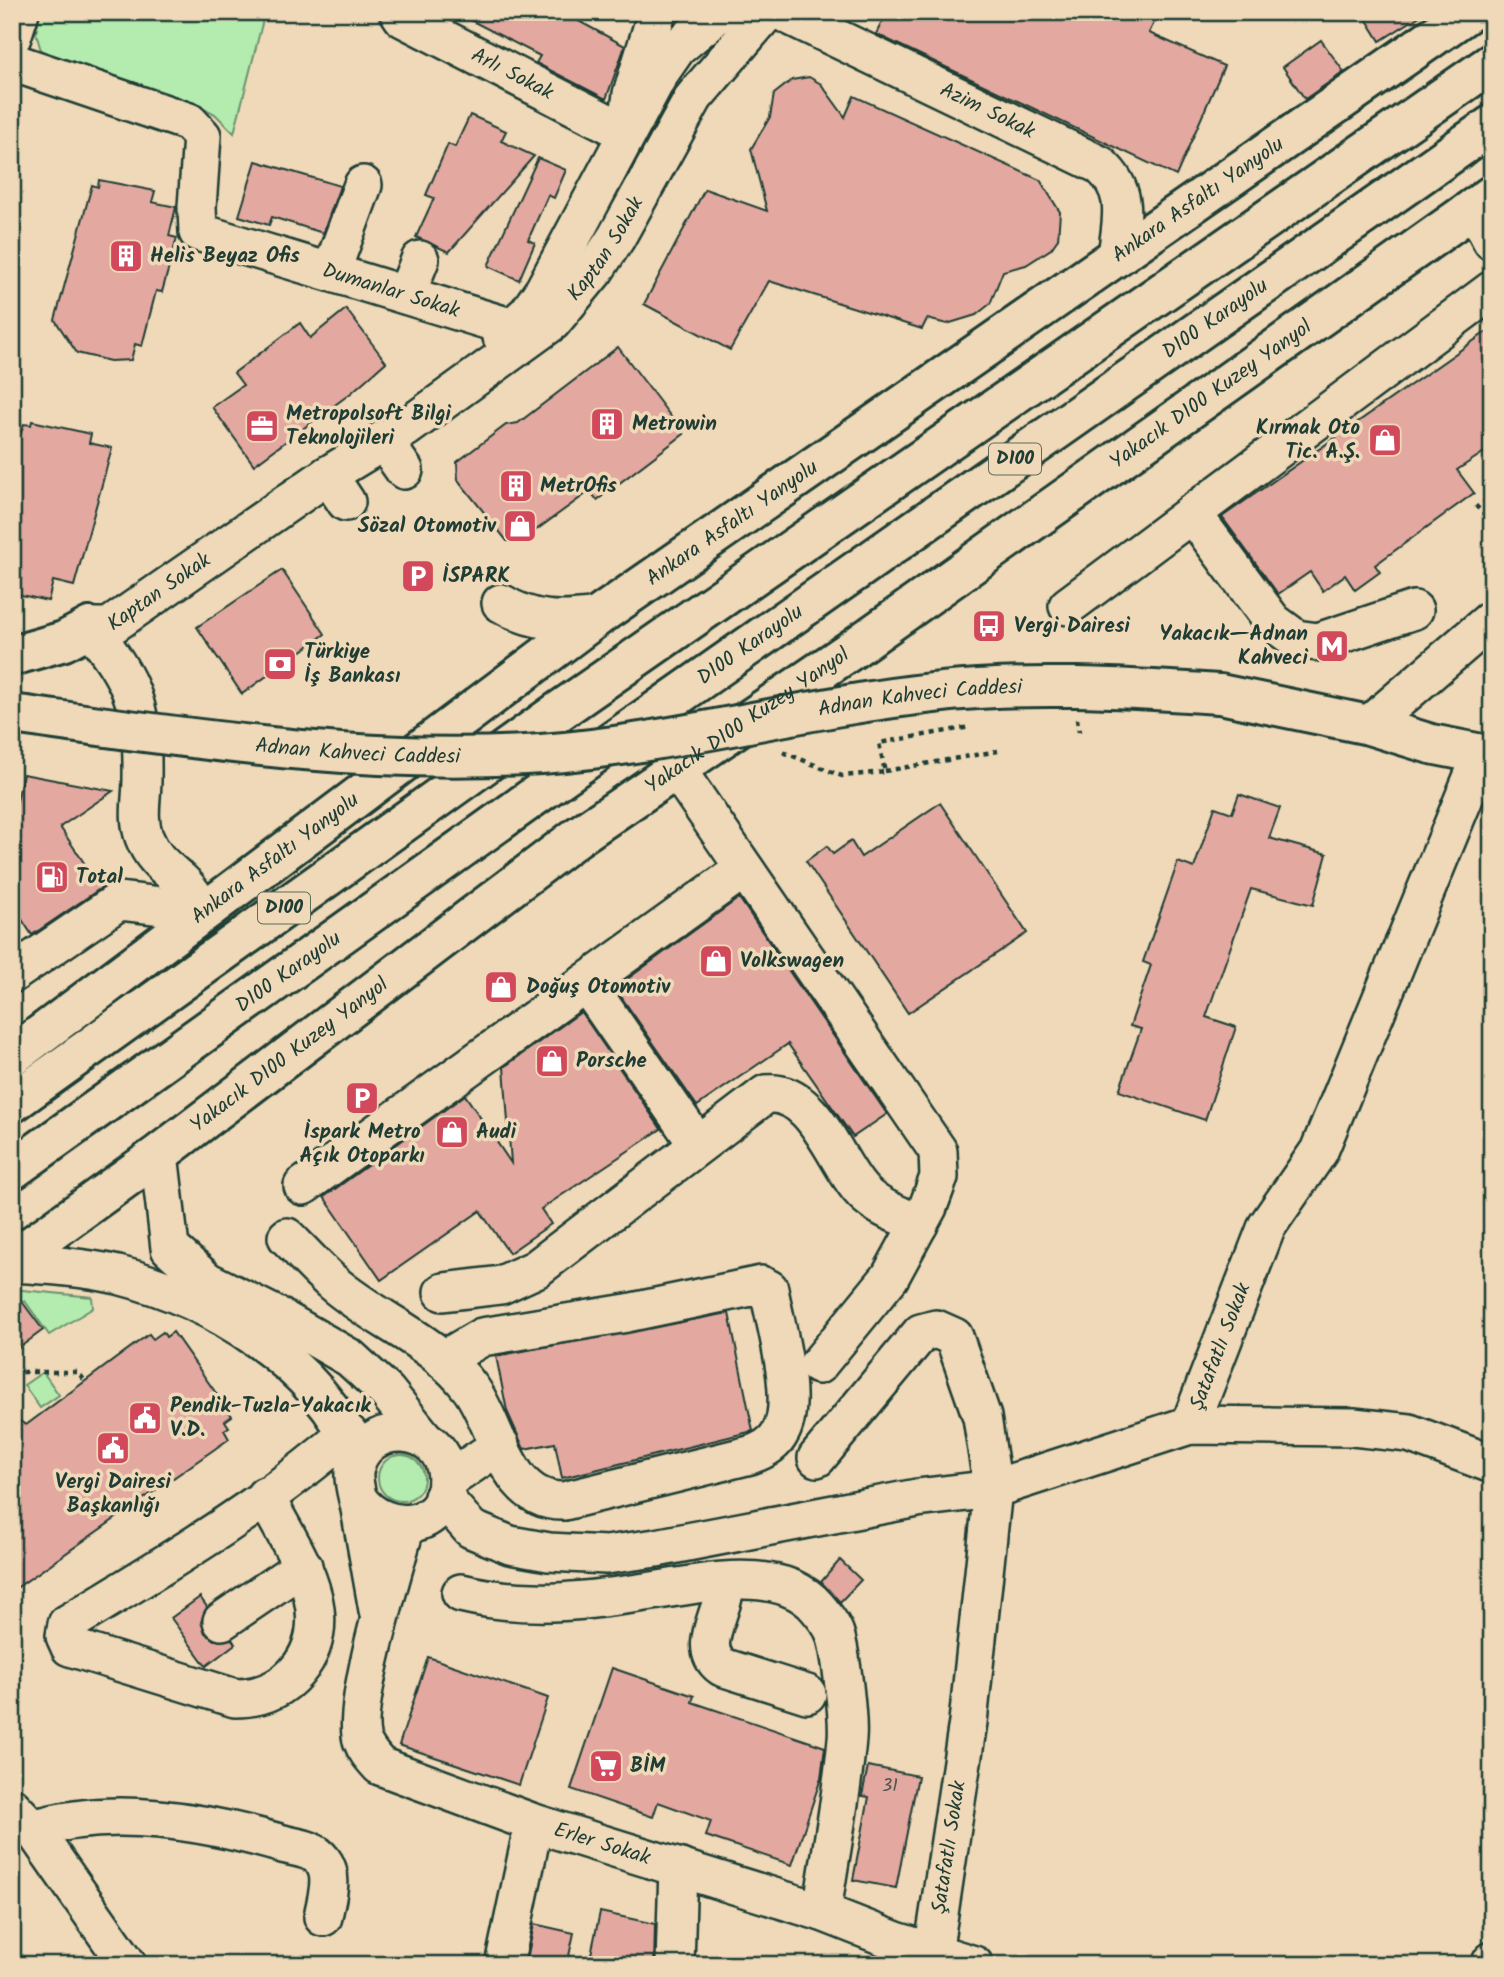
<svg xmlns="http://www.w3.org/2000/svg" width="1504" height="1977" font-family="Kalam,sans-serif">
	<rect width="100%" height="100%" fill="#efd9b8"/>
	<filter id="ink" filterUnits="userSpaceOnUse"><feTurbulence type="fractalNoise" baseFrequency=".0143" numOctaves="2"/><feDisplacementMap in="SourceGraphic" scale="14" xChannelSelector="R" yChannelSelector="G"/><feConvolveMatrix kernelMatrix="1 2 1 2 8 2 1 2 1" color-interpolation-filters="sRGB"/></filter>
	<g filter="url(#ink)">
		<g fill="#b4ebae" stroke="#6a9471" stroke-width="2">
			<polygon points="40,12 265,12 234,133 215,114 195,103 42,54 36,33"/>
			<polygon points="12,1289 92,1297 93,1308 49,1335 25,1301 12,1309"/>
			<polygon points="43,1372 59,1395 40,1408 24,1385"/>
			<circle cx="401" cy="1478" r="23"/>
		</g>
		<g fill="#e3a9a0" stroke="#1f3d34" stroke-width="2">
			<polygon points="455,12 562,12 625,46 606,99 536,63 540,56"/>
			<polygon points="887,12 1159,12 1149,33 1224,66 1176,176 876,34"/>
			<polygon points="1362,12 1426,12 1380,41"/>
			<polygon points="1321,40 1344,72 1305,99 1283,67"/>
			<polygon points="809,77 821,84 845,117 854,96 1040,180 1060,212 1058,239 1051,249 1026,265 1003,271 990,304 976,315 947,324 927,319 922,329 769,281 730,350 644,304 705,189 767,211 751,149 770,117 774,94 792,80"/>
			<polygon points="470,115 506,131 501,141 534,156 449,252 416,237 434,198 426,195 448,144 455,147"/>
			<polygon points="538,158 566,170 554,198 548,195 528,240 535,243 519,280 488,266"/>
			<polygon points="256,161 340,186 323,233 272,217 269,225 239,216"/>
			<polygon points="99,180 155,191 152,202 176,207 169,236 177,238 162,292 156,291 142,346 135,344 131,360 110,361 77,353 55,320 92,185 98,187"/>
			<polygon points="346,309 386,362 351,393 254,465 212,407 243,385 234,373 300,323 310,338"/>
			<polygon points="1492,328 1492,447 1457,470 1474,493 1375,565 1380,572 1355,590 1345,575 1323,591 1310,572 1278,594 1222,517"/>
			<polygon points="618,347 684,434 597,500 590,491 521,541 507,541 458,480 457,462 506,425 518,423"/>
			<polygon points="32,421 91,434 89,443 112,448 74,586 53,581 48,601 12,593 12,436 19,438 24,424 31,425"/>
			<polygon points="282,570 325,634 242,694 197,627"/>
			<polygon points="23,774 113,791 60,827 101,888 32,935 12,904 12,824"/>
			<polygon points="1239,794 1280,808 1269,838 1327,854 1313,905 1251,889 1206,1017 1236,1027 1205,1120 1119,1091 1141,1029 1130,1026 1151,965 1143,962 1178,862 1194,868 1215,807 1232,813"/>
			<polygon points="940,803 1027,933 908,1013 806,861 827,846 833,854 851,841 861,857"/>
			<polygon points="739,898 887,1114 853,1137 788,1044 697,1106 615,988"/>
			<polygon points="581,1012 661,1129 541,1209 551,1224 509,1253 480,1211 381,1280 324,1197 465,1095 511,1163 504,1067"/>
			<polygon points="12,1288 43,1330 12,1353"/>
			<polygon points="729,1313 753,1431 562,1478 555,1443 524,1449 507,1411 496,1356"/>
			<polygon points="163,1332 166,1337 173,1332 232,1416 225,1421 229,1427 224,1430 229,1439 12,1591 12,1416 26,1425 149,1334 153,1339"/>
			<polygon points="840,1560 861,1580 840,1602 821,1582"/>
			<polygon points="200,1597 207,1607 201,1622 205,1633 214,1640 232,1639 235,1644 206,1666 171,1618"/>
			<polygon points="428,1657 548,1698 519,1785 399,1745"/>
			<polygon points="612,1668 694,1696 692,1702 825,1747 821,1778 792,1865 706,1836 711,1821 658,1802 653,1817 571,1789"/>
			<polygon points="868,1766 918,1776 896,1888 853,1880 869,1797 862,1796"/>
			<polygon points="600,1912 655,1924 654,1965 619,1965 590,1959"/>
			<polygon points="534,1924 574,1933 567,1965 526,1965"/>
		</g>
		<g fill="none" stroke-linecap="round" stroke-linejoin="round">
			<g stroke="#1f3d34" stroke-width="42">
				<g id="minor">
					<path id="s1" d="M399,12L403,18L627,133L632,94L657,12"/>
					<path id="s2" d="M782,12L1100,165C1131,193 1121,219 1117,257"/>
					<polyline points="12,37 20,12"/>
					<path id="s3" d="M12,62L189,122L202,136L197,207L198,232L513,328"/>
					<polyline points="1474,207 1492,241"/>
					<polyline points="331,272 363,185"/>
					<polyline points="406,295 420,260"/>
					<polyline points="502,337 528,313 544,290 659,74 677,48 720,12"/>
					<polyline points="383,440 404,470"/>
					<polyline points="328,475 346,502"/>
					<polyline points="1192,513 1273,622 1296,639 1318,642 1414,610"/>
					<path d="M501,603C533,623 561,622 597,617"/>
					<polyline points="1068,606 1492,290"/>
					<path id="s4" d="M90,627H109L328,475L407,427L552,322L595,270L616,238L694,97L767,12"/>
					<path d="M90,627C134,683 143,707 142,779C142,798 137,818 144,837C152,858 165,867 181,881C190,889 197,901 204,911"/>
					<polyline points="1369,725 1492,619"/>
					<polyline points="677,770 938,1151 939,1177 928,1207 890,1277 818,1365"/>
					<polyline points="12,974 119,901 204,911"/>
					<polyline points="586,983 698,1145"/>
					<polyline points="159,1154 170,1248 207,1281 277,1316 350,1358 387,1392 423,1437"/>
					<polyline points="303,1186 744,869"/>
					<path d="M287,1237C302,1252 317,1269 333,1283C377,1321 436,1341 471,1389C498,1426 506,1503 564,1501L750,1455C762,1451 774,1445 780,1433C799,1401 775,1325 769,1289L761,1285L627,1313L482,1337L443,1360"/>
					<path d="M12,1263C48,1265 83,1267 118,1275C213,1299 316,1362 357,1454"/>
					<path d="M443,1292L501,1285L536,1269L766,1094C813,1089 833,1157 859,1188C874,1207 898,1214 919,1224"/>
					<path id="s5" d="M1190,1425L1267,1226L1319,1151L1482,754"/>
					<polyline points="447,1481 500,1445"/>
					<path d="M265,1496C291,1548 344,1615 297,1671C281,1690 259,1698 235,1698L70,1647L65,1636L67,1624C164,1565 263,1507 348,1433"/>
					<polyline points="443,1497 471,1529 510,1545 549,1552 606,1555 656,1548 917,1498 993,1489 982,1417 954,1337 936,1329 921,1333 817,1458"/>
					<path d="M358,1499C386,1538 447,1530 447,1479C446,1421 362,1417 354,1472C353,1485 358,1497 360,1509C366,1543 372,1576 378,1610"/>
					<path id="s6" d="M406,1525C395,1565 351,1706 362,1740C366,1751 373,1758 380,1766L534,1823L822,1912L896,1941L974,1965"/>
					<path d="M725,1582C726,1610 694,1647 722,1667L807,1694"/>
					<path d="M461,1593C543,1613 616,1596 697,1584C735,1578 790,1575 817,1607C823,1614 832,1625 835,1634C841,1653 849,1719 847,1739C842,1797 830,1855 822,1912"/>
					<polyline points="222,1621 303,1566"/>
					<polyline points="12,1807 33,1829 128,1965"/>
					<path d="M33,1829C113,1805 203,1821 283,1844C296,1848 313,1848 322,1860C335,1876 326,1899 323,1917"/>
					<polyline points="504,1965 534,1823"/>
					<polyline points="675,1965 678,1867"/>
					<path id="s7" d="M921,1965L933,1953L968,1722L993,1489L1190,1425L1353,1427L1409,1433L1492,1464"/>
					<polyline points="1490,1965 1492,1961"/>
				</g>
			</g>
			<g stroke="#1f3d34" stroke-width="44">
				<g id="major">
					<polyline points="12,656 64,641 90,627"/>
					<polyline points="1220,694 1369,725 1431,744 1492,756"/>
					<path id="s8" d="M12,1056L597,617L1469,12"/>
					<path id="s9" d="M12,1260L159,1154L577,837L854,648L1492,195"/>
				</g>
			</g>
			<g stroke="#1f3d34" stroke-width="44">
				<g id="highway">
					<polyline points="12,1103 555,714 1492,63"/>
					<path id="s10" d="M12,1170L539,793L1492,125"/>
				</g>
			</g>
			<g stroke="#1f3d34" stroke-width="4.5" stroke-dasharray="5 5" stroke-linecap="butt">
				<polyline points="1487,500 1477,507 1492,522"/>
				<polyline points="1077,719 1079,732"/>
				<polyline points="783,752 842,776 885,772 879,743 970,727"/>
				<polyline points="885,771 998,751"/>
				<polyline points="12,1372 78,1372 84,1380"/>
			</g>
			<use href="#minor" stroke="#efd9b8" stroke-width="37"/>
			<use href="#major" stroke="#efd9b8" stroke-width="38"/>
			<use href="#highway" stroke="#efd9b8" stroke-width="38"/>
			<g stroke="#1f3d34" stroke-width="44" stroke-linecap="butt">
				<g id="major-bridge">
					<path id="s11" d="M12,714C187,738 364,766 541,754C673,744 802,707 933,693C1029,682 1124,688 1220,694"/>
				</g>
			</g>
			<use href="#major-bridge" stroke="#efd9b8" stroke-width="38"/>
		</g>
	</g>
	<defs>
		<g id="building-square" transform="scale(1.75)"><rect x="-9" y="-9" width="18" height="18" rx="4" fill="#d1495b" stroke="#efd9b8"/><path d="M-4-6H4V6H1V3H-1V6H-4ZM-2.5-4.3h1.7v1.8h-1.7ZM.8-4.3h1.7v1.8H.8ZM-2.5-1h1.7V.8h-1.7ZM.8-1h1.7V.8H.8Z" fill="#fff"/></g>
		<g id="office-square" transform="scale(1.75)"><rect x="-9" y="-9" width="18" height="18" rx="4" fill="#d1495b" stroke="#efd9b8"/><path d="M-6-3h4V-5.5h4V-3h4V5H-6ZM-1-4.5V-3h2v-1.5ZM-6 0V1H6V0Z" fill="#fff"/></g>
		<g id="shop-square" transform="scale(1.75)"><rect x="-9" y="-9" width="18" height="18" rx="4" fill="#d1495b" stroke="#efd9b8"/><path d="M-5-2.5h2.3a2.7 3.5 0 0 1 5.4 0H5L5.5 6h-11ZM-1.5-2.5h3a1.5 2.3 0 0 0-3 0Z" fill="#fff"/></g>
		<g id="parking-square" transform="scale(1.75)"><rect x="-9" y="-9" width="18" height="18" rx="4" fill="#d1495b" stroke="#efd9b8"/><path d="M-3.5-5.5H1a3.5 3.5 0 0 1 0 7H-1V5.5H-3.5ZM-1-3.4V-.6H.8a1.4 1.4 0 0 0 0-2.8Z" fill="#fff"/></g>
		<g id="bus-square" transform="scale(1.75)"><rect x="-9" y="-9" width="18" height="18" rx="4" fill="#d1495b" stroke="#efd9b8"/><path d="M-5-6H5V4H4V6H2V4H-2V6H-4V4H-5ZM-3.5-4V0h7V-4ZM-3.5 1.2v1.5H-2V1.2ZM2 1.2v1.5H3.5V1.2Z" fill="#fff"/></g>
		<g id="metro-square" transform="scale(1.75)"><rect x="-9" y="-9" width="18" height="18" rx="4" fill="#d1495b" stroke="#efd9b8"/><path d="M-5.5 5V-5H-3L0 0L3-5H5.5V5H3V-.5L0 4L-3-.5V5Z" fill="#fff"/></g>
		<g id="bank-square" transform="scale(1.75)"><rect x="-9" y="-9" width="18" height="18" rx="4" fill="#d1495b" stroke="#efd9b8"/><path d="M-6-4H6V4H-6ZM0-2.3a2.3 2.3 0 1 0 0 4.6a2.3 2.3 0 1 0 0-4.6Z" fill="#fff"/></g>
		<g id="fuel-square" transform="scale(1.75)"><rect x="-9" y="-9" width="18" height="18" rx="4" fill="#d1495b" stroke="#efd9b8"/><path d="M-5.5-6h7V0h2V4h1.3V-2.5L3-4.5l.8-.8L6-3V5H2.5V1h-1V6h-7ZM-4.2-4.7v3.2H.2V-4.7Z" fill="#fff"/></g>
		<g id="civic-square" transform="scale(1.75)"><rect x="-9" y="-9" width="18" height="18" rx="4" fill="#d1495b" stroke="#efd9b8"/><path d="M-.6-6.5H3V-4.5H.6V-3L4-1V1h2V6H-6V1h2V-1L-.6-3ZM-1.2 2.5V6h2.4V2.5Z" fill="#fff"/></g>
		<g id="supermarket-square" transform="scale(1.75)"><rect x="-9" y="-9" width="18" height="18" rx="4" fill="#d1495b" stroke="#efd9b8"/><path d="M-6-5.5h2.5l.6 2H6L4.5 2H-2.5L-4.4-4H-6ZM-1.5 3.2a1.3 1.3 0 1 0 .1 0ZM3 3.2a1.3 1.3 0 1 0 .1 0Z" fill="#fff"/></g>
	</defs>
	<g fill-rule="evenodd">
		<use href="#building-square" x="126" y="256"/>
		<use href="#building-square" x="607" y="424"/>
		<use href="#office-square" x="262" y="426"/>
		<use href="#shop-square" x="1385" y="440"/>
		<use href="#building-square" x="516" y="486"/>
		<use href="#shop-square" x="520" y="526"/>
		<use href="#parking-square" x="418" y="576"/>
		<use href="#bus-square" x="989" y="626"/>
		<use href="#metro-square" x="1332" y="646"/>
		<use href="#bank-square" x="280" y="664"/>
		<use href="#fuel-square" x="52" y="877"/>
		<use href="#shop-square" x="716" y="961"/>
		<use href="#shop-square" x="501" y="987"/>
		<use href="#shop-square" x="552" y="1061"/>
		<use href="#parking-square" x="362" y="1098"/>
		<use href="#shop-square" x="452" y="1132"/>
		<use href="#civic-square" x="145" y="1418"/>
		<use href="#civic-square" x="113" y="1448"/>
		<use href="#supermarket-square" x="606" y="1766"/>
	</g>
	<g text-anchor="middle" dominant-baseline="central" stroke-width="7" stroke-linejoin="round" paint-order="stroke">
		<g font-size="18" fill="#50584f">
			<text x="890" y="1786">31</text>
		</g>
		<g fill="#efd9b8" stroke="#5d6c5c" stroke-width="2">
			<rect x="989" y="443.5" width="52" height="31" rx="5"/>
			<rect x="258" y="892.5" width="52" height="31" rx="5"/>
		</g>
		<g font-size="19" font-weight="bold" fill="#1f3d34">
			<text x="1015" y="459">D100</text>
			<text x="284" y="908">D100</text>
		</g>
		<g font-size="21" fill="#1f3d34" stroke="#efd9b8">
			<text stroke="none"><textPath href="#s1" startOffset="130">Arlı Sokak</textPath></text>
			<text stroke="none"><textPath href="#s2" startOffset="228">Azim Sokak</textPath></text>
			<text stroke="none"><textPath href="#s8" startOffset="1463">Ankara Asfaltı Yanyolu</textPath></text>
			<text stroke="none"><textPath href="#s4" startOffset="648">Kaptan Sokak</textPath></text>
			<text stroke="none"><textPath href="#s3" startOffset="504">Dumanlar Sokak</textPath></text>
			<text stroke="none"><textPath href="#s10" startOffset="1474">D100 Karayolu</textPath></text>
			<text stroke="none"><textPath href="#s9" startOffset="1479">Yakacık D100 Kuzey Yanyol</textPath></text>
			<text stroke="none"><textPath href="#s8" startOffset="896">Ankara Asfaltı Yanyolu</textPath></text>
			<text stroke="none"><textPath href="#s4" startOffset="80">Kaptan Sokak</textPath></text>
			<text stroke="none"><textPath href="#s10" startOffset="906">D100 Karayolu</textPath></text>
			<text stroke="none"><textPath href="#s11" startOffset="915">Adnan Kahveci Caddesi</textPath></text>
			<text stroke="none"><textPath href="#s9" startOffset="912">Yakacık D100 Kuzey Yanyol</textPath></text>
			<text stroke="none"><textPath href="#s11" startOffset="348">Adnan Kahveci Caddesi</textPath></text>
			<text stroke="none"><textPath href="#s8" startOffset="329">Ankara Asfaltı Yanyolu</textPath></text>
			<text stroke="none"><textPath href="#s10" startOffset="340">D100 Karayolu</textPath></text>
			<text stroke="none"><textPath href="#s9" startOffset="345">Yakacık D100 Kuzey Yanyol</textPath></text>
			<text stroke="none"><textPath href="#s5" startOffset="84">Şatafatlı Sokak</textPath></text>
			<text stroke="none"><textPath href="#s6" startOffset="488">Erler Sokak</textPath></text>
			<text stroke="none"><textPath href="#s7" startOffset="124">Şatafatlı Sokak</textPath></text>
		</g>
		<g font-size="21" font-weight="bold" fill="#1f3d34" stroke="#efd9b8" text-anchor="start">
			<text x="150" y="256">Helis Beyaz Ofis</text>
			<text x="286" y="414">Metropolsoft Bilgi<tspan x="286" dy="24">Teknolojileri</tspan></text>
			<text x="632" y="424">Metrowin</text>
			<text x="1360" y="428" text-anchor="end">Kırmak Oto<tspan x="1360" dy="24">Tic. A.Ş.</tspan></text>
			<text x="540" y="486">MetrOfis</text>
			<text x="496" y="526" text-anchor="end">Sözal Otomotiv</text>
			<text x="442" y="576">İSPARK</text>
			<text x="1014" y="626">Vergi Dairesi</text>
			<text x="1308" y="634" text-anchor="end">Yakacık—Adnan<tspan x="1308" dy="24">Kahveci</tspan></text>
			<text x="304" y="652">Türkiye<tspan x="304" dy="24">İş Bankası</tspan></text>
			<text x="76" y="877">Total</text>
			<text x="740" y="961">Volkswagen</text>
			<text x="526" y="987">Doğuş Otomotiv</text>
			<text x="576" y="1061">Porsche</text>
			<text x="362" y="1132" text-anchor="middle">İspark Metro<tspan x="362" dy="24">Açık Otoparkı</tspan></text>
			<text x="476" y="1132">Audi</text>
			<text x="170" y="1406">Pendik-Tuzla-Yakacık<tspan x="170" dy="24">V.D.</tspan></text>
			<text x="113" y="1482" text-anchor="middle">Vergi Dairesi<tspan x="113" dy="24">Başkanlığı</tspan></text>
			<text x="630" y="1766">BİM</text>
		</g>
	</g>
	<rect width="1504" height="1977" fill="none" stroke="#efd9b8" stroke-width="42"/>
	<rect x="21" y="21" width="1462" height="1935" fill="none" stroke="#1f3d34" stroke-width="2.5" filter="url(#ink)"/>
</svg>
